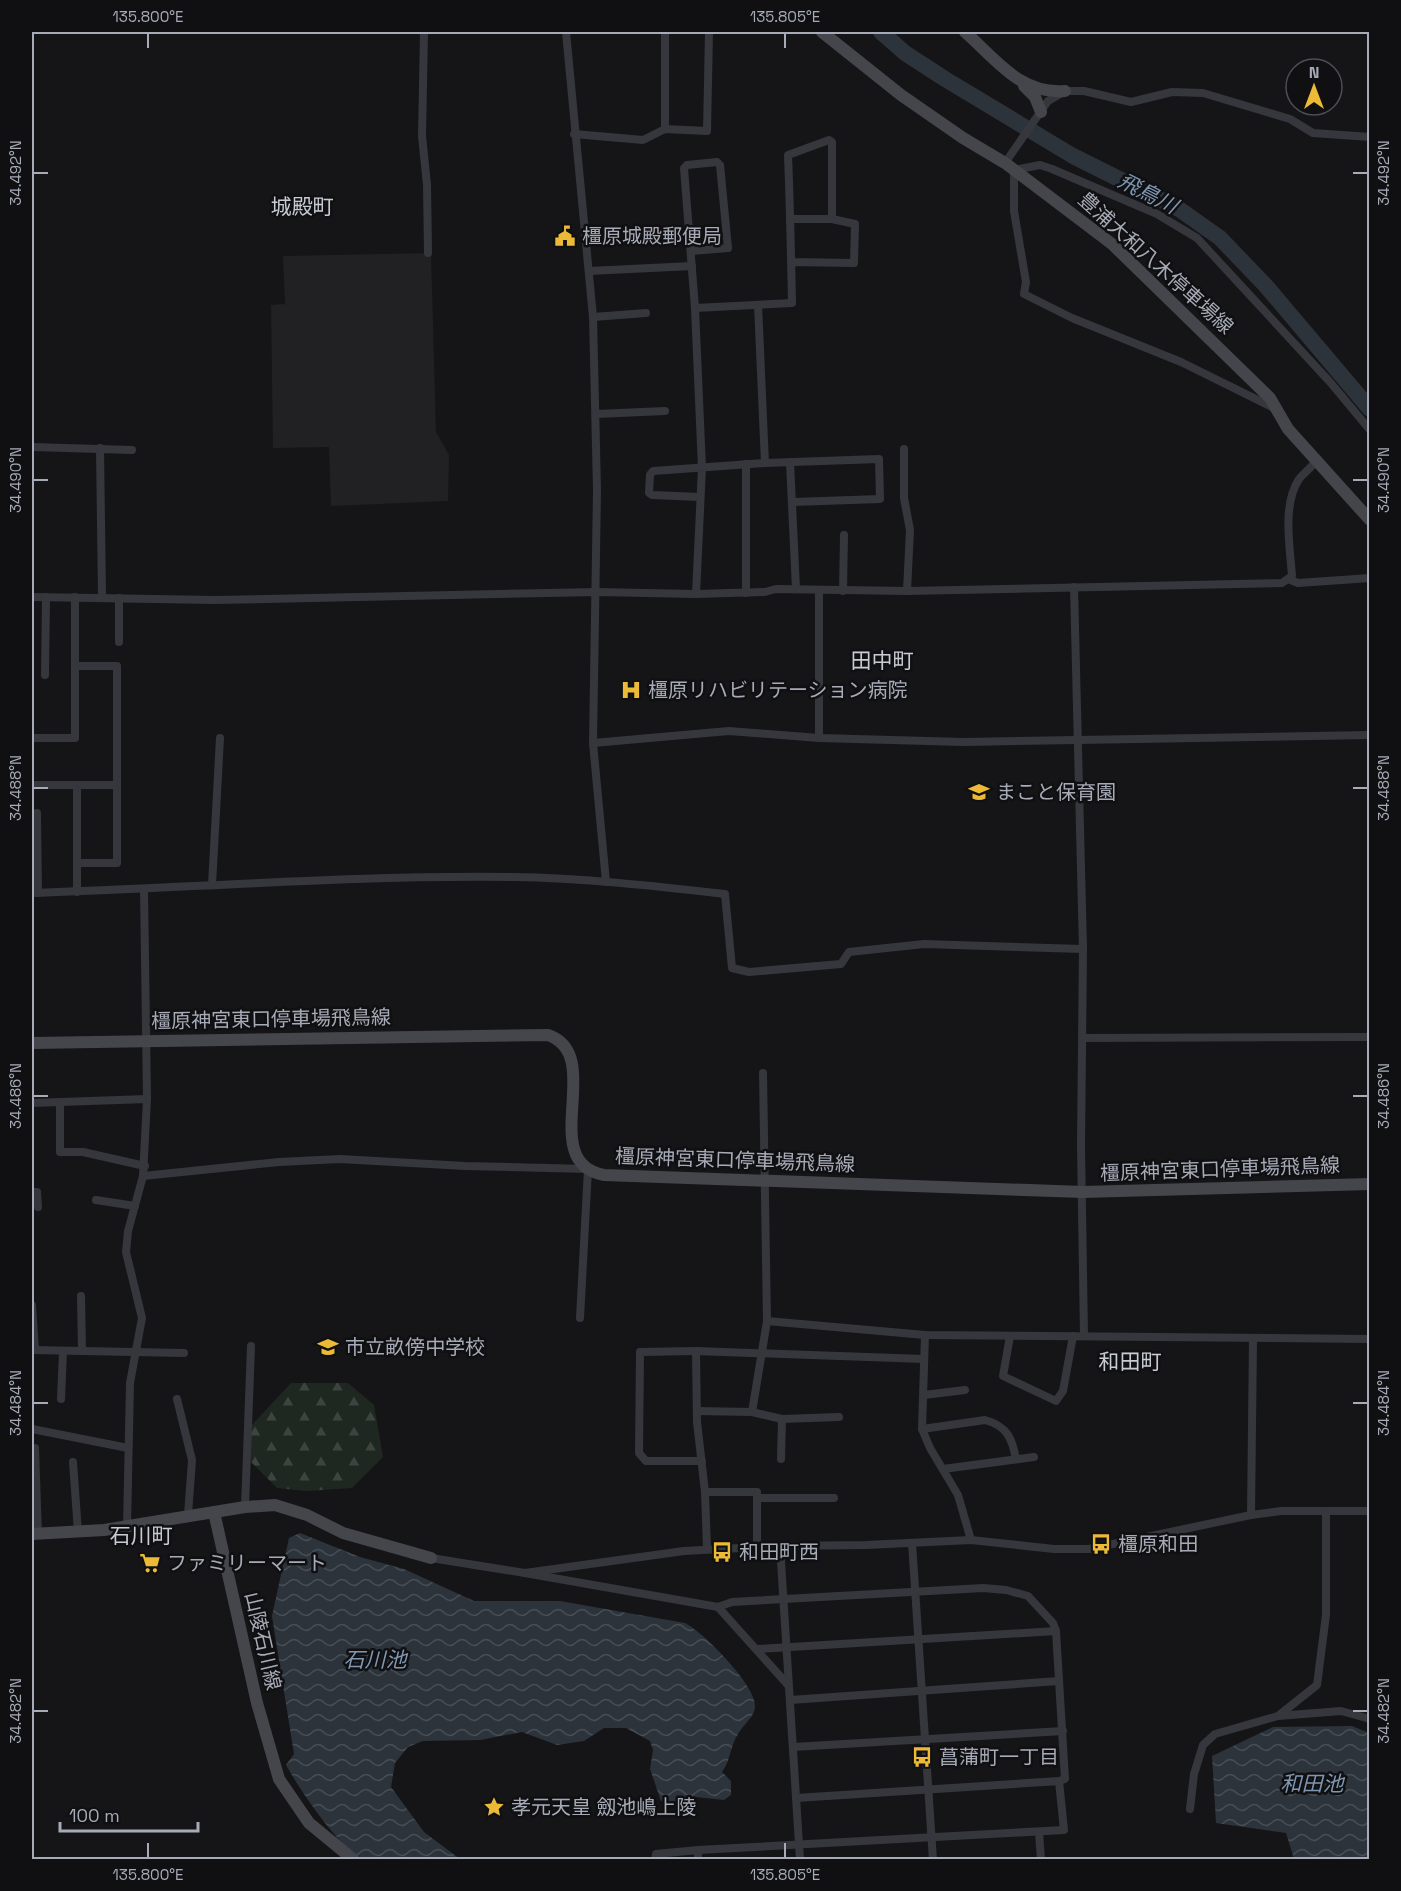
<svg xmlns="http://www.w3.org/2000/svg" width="1401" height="1891" font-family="'Space Grotesk','Noto Sans JP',sans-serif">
	<defs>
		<pattern id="forest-firs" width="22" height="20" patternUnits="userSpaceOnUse" patternTransform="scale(1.5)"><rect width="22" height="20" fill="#1f2721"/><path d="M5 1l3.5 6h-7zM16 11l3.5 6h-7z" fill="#3d443f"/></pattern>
		<pattern id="water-waves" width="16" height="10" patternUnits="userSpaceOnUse" patternTransform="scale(1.5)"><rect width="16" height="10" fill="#2c333b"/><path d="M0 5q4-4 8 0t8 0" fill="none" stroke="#484e55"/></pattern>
	</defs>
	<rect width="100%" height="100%" fill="#151517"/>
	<polygon fill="#212124" points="431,253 436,432 449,455 448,501 331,506 329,447 273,448 271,305 285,304 283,256"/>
	<polygon fill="url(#forest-firs)" points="291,1383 348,1383 374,1405 383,1457 352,1488 306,1491 277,1488 251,1462 251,1426"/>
	<g fill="url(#water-waves)">
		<path d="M300,1533L360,1557L404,1569L474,1601H560L685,1623C703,1632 757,1686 755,1707C755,1716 743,1725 738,1734C730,1746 731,1760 722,1772L731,1781V1795L724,1800L696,1797L679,1803L661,1801L650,1769L653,1750L650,1741L626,1728H604L584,1741L557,1745L522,1732L480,1740L423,1741L408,1747L395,1763L391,1787L424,1832L460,1859C444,1859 372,1863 362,1858C338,1847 300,1790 286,1765L294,1754L272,1616L289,1538Z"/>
		<polygon points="1352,1726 1369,1733 1369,1859 1294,1859 1286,1833 1216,1823 1212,1756 1273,1727"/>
	</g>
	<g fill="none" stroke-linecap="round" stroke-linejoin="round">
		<polyline stroke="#2c333b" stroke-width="16" points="881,32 905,53 945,79 1073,156 1179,209 1220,238 1266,286 1370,409"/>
		<g stroke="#36373c" stroke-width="8">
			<polyline points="424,32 422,136 427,185 428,253"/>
			<polyline points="566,32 593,317 597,490 593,743 606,882"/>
			<polyline points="665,32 665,129"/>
			<polyline points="574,134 643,140 665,129 707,131 709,32"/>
			<polyline points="1005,163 1048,101 1065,91 1084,91 1131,102 1172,92 1203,93 1290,119 1313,133 1370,137"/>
			<polyline points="790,219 832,219"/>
			<polyline points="691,251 728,248 720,165 717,162 687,165 684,168 695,308 702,468 696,594"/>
			<polyline points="589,271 692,266"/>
			<polyline points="758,305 765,463"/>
			<path d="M695,308L792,303C791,254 790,204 788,155L829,140L832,142V219L855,224L854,263L791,262"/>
			<polyline points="593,317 646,313"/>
			<polyline points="1276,409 1181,362 1072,318 1024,294 1026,282 1014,211 1014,170 1040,165 1052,169 1157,214 1197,238 1330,382 1370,430"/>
			<polyline points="596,414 665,411"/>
			<polyline points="32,447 132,450"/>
			<polyline points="100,448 102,597"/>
			<polyline points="904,449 904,498 910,530 907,591"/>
			<polyline points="790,462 796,589"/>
			<polyline points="700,497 652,495 649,493 650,475 653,471 765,463 879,459 880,499 793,502"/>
			<polyline points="1288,579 1298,583 1370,578"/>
			<polyline points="1074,587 1083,949 1081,1145 1084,1336"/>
			<polyline points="843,591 844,535"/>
			<polyline points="746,593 746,464"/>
			<path d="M32,597L215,600L597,592L696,594L765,592L776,589L907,591L1282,583L1292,576C1290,547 1282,505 1299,479C1304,473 1311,468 1315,462"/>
			<polyline points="119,598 119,642"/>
			<polyline points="75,666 117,666 117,863 77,863"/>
			<polyline points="45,675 46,597"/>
			<polyline points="32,738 75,738 75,597"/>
			<polyline points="819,738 819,591"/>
			<polyline points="593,743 729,731 819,738 963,742 1370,735"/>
			<polyline points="32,785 117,785"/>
			<polyline points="37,813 38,893"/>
			<polyline points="212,885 220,738"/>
			<polyline points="77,892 77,785"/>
			<path d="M32,893C192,888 352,875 512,877C583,878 655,886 725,894L732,968L749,972L841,964L849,952L924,944L1083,949"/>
			<polyline points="1083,1038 1370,1037"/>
			<polyline points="32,1103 147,1099"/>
			<polyline points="60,1103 60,1152 83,1152 145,1166"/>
			<polyline points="143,1176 147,1099 144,889"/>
			<polyline points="32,1192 37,1192 38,1207"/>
			<polyline points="96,1200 135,1206"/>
			<polyline points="81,1296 82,1351"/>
			<polyline points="32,1305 35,1350"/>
			<polyline points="767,1321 925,1335 1370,1339"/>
			<polyline points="925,1335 922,1429 930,1448 958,1495 971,1540"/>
			<polyline points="1010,1336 1003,1376 1056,1401 1063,1391 1073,1336"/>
			<polyline points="32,1350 184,1353"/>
			<polyline points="696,1351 640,1352 639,1453 646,1461 702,1461"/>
			<polyline points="924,1395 965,1390"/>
			<polyline points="61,1399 63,1351"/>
			<polyline points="177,1399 192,1460 188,1515"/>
			<polyline points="697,1411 752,1412 782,1419 839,1417"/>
			<polyline points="752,1412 767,1321 763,1073"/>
			<polyline points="32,1429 128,1448"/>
			<path d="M922,1429L985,1420C1007,1426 1012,1438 1016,1459"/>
			<polyline points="35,1448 38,1534"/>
			<polyline points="781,1459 782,1419"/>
			<polyline points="73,1462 78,1532"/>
			<polyline points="943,1469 1034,1457"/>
			<polyline points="705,1492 757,1492 757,1547"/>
			<polyline points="757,1498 834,1498"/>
			<polyline points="245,1507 251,1346"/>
			<polyline points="1251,1515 1253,1338"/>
			<polyline points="127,1527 130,1383 142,1318 126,1252 128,1231 143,1176 279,1162 340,1159 465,1166 588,1169 580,1318"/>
			<polyline points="912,1543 933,1860"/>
			<polyline points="780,1546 800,1860"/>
			<polyline points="707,1549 705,1492 697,1422 696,1351 924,1359"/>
			<polyline points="431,1558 525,1573 684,1551 780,1546 866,1545 971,1540 1054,1549 1089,1549 1251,1515 1281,1511 1370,1511"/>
			<polyline points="525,1573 718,1607 732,1602 983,1588 1006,1590 1028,1596 1053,1623 1056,1631 1065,1779 1059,1781 1064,1830 698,1850 656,1854 655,1860"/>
			<polyline points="718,1607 788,1685"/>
			<polyline points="757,1649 1056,1631"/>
			<polyline points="790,1700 1059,1681"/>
			<polyline points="1278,1716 1341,1711 1370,1719"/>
			<polyline points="793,1747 1063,1731"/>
			<polyline points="796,1798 1059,1781"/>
			<polyline points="1190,1809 1194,1774 1203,1745 1215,1734 1278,1716 1317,1685 1326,1615 1326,1511"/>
			<polyline points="1039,1832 1041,1860"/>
			<polyline points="698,1850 698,1860"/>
		</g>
		<g stroke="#44464c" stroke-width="12">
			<polyline points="822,32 901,95 963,138 1005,163 1112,244 1270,398 1288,429 1370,520"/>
			<path d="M965,32C996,59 1020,95 1065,91"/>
			<polyline points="1024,86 1035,97 1041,112"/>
			<path d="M32,1043L548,1035C607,1055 535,1162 604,1175L1083,1192L1370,1184"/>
			<polyline points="214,1512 257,1703 279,1779 309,1823 354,1860"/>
			<polyline points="32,1534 104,1530 245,1507 275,1505 307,1515 343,1533 431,1558"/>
		</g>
	</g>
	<path fill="none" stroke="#a7abb7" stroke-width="2" d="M148,33V48M785,33V48M33,173H48M1353,173H1368M33,480H48M1353,480H1368M33,788H48M1353,788H1368M33,1096H48M1353,1096H1368M33,1403H48M1353,1403H1368M33,1711H48M1353,1711H1368M148,1843V1858M785,1843V1858"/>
	<defs>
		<g id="civic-bare" transform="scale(1.62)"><path d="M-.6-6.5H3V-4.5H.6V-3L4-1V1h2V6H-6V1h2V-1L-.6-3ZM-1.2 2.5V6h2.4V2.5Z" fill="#edba37" stroke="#101012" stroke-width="2.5" paint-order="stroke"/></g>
		<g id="hospital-bare" transform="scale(1.62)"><path d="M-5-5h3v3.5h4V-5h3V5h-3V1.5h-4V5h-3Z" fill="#edba37" stroke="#101012" stroke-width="2.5" paint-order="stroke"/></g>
		<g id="school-bare" transform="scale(1.62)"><path d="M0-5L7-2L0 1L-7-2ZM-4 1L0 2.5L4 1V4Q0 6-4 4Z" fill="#edba37" stroke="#101012" stroke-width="2.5" paint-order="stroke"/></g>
		<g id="bus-bare" transform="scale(1.62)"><path d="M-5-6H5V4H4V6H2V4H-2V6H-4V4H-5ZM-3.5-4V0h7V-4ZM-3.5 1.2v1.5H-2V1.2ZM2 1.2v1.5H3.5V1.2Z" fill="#edba37" stroke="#101012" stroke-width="2.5" paint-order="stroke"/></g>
		<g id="supermarket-bare" transform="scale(1.62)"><path d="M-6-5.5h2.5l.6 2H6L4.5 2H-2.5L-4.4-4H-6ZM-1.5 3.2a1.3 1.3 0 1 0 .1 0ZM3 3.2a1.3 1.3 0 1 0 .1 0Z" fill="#edba37" stroke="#101012" stroke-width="2.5" paint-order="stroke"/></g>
		<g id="sight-bare" transform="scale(1.62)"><path d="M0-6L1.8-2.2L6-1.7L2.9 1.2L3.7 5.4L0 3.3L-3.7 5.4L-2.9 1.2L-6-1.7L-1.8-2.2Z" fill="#edba37" stroke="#101012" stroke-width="2.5" paint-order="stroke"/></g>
	</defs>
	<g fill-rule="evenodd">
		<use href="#civic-bare" x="565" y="236"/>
		<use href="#hospital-bare" x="631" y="690"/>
		<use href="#school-bare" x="979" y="792"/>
		<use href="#school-bare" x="328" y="1347"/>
		<use href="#bus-bare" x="1101" y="1544"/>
		<use href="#bus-bare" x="722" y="1552"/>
		<use href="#supermarket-bare" x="150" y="1563"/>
		<use href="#bus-bare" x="922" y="1757"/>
		<use href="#sight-bare" x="494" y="1807"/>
	</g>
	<g text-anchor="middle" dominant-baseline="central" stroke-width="5" stroke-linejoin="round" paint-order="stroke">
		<g font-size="20" fill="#a7abb7" stroke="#101012" text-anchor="start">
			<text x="582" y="236">橿原城殿郵便局</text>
			<text x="648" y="690">橿原リハビリテーション病院</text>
			<text x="996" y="792">まこと保育園</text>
			<text x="345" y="1347">市立畝傍中学校</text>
			<text x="1118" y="1544">橿原和田</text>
			<text x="739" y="1552">和田町西</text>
			<text x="167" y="1563">ファミリーマート</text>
			<text x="939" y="1757">菖蒲町一丁目</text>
			<text x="511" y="1807">孝元天皇 劔池嶋上陵</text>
		</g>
		<g font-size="20" fill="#a7abb7" stroke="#101012">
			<text transform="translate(1156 263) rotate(42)">豊浦大和八木停車場線</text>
			<text transform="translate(271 1019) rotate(-1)">橿原神宮東口停車場飛鳥線</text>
			<text transform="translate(735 1160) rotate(2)">橿原神宮東口停車場飛鳥線</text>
			<text transform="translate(1220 1169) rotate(-2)">橿原神宮東口停車場飛鳥線</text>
			<text transform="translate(263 1641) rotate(77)">山陵石川線</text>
		</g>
		<g font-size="21" font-style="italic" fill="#7f97b1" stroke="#101012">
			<text transform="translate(1148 193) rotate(27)">飛鳥川</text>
			<text x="375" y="1659">石川池</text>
			<text x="1312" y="1783">和田池</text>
		</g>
		<g font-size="21" fill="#c8cbd3" stroke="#101012">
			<text x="302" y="206">城殿町</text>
			<text x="882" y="660">田中町</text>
			<text x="1130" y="1361">和田町</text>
			<text x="141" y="1535">石川町</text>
		</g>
	</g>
	<rect width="1401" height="1891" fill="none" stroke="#101012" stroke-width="66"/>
	<g transform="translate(1314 87)"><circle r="28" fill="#101012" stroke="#4c4e54" stroke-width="1.5"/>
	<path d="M0-4.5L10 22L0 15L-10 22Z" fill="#edba37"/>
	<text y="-9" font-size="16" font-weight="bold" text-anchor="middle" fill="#a7abb7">N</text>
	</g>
	<path d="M60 1822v9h138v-9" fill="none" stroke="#a7abb7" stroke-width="3"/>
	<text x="69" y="1822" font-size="18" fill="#a7abb7" stroke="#101012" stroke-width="4.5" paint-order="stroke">100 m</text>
	<rect x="33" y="33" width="1335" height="1825" fill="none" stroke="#a7abb7" stroke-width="2"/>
	<g font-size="15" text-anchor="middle" fill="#a7abb7">
		<text x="148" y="22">135.800°E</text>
		<text x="785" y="22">135.805°E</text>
		<text transform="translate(16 173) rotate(-90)" y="5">34.492°N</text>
		<text transform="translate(1384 173) rotate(-90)" y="5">34.492°N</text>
		<text transform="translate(16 480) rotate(-90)" y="5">34.490°N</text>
		<text transform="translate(1384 480) rotate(-90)" y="5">34.490°N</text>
		<text transform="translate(16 788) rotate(-90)" y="5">34.488°N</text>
		<text transform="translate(1384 788) rotate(-90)" y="5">34.488°N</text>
		<text transform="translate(16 1096) rotate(-90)" y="5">34.486°N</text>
		<text transform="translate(1384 1096) rotate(-90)" y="5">34.486°N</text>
		<text transform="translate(16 1403) rotate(-90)" y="5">34.484°N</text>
		<text transform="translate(1384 1403) rotate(-90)" y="5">34.484°N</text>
		<text transform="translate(16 1711) rotate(-90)" y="5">34.482°N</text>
		<text transform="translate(1384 1711) rotate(-90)" y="5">34.482°N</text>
		<text x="148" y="1880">135.800°E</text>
		<text x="785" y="1880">135.805°E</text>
	</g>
</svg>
